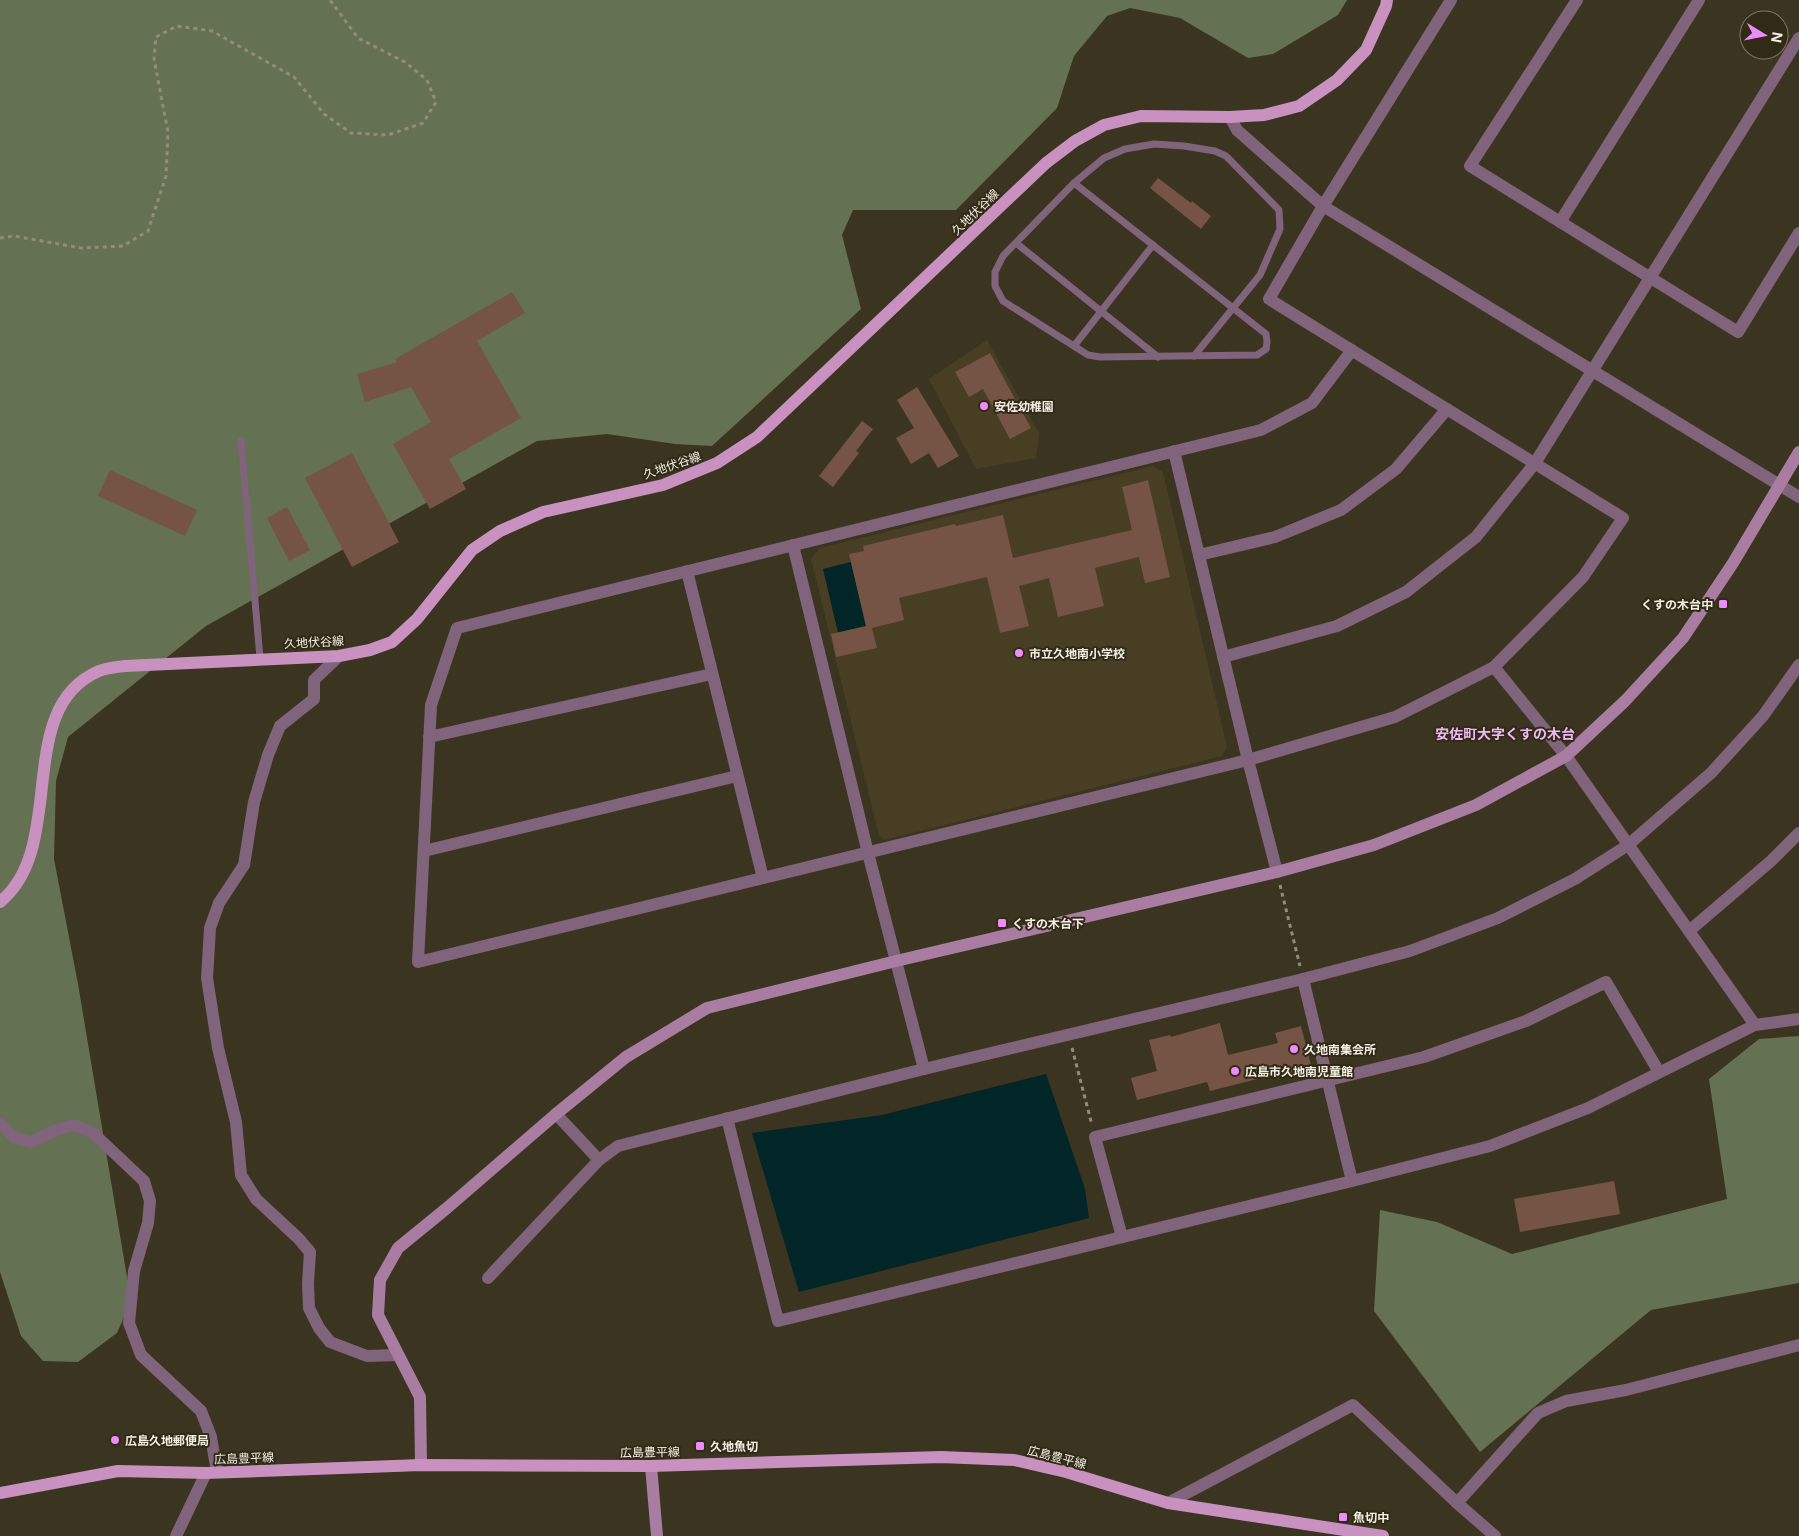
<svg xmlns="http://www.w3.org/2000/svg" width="1799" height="1536" font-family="Inter,'Noto Sans JP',sans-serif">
	<rect width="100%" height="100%" fill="#3b3420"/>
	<g fill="#483e24">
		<polygon points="987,340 1039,433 1036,458 976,469 929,379"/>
		<polygon points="1153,466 1163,472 1227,747 1222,756 884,840 879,835 811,559 820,548"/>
	</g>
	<g fill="#647152">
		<polygon points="0,0 1347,0 1338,15 1273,54 1248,58 1180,18 1130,8 1107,16 1074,56 1057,108 956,210 853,210 842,235 861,309 712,446 675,444 607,434 537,441 206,626 68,737 56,781 54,859 78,984 131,1301 117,1333 78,1362 43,1361 21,1336 0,1272"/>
		<polygon points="1799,1036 1799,1283 1651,1310 1480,1452 1374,1311 1380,1210 1437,1222 1512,1254 1727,1199 1709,1079 1759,1039"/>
	</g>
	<g fill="#022527">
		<polygon points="851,562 866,626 838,633 823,569"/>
		<polygon points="1046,1074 1085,1189 1089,1218 799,1292 752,1133 882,1115"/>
	</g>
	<g fill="#755446">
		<polygon points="1158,178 1191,203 1192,201 1211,216 1201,229 1150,188"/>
		<polygon points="512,292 525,313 477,341 521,418 449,459 466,489 430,509 393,444 431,422 411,387 365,402 357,374 397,362 395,359"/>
		<polygon points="990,353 1031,428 1010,439 983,389 969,397 955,372"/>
		<polygon points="917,387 959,456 938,468 929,453 911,464 896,438 914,428 897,400"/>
		<polygon points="862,421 873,429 856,451 859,453 833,487 819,476"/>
		<polygon points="352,453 399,542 352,567 305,478"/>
		<polygon points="110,470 197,510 185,536 98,496"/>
		<polygon points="1148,480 1170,577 1145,583 1139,557 1095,568 1104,606 1058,617 1049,578 1019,586 1029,626 1000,633 987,577 899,598 904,620 872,628 877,648 836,657 831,634 866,626 849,554 864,551 863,546 955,524 956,526 1003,515 1013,558 1132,530 1122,487"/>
		<polygon points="287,507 310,550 289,561 267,518"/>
		<polygon points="1220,1023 1228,1055 1278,1043 1275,1033 1301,1026 1312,1069 1286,1075 1285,1072 1210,1091 1207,1082 1137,1100 1131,1078 1157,1071 1149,1040 1170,1035 1171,1037"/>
		<polygon points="1614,1181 1620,1214 1520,1232 1514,1199"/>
	</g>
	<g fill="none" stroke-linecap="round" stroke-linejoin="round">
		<g stroke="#928c7b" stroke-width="3" stroke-dasharray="4 4" stroke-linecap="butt">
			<polyline points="0,238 14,236 81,248 123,246 148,231 166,176 168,132 154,59 156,37 177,26 212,31 294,77 324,114 351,133 388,135 423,123 436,102 427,80 405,62 358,38 330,0"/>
			<polyline points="1280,885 1300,966"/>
			<polyline points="1072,1048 1092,1125"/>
		</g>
		<g stroke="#80647b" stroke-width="7">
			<polygon points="1074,183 1266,334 1267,342 1266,349 1257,355 1100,357 1088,355 1003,301 995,286 995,272 1003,256"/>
			<polyline points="1074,183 1104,158 1125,149 1154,144 1184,146 1215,151 1226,156 1279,210 1280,229 1260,275 1194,356"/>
			<polyline points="1016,243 1158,357"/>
			<polyline points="1074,346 1153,245"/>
			<polyline points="241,440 260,658"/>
		</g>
		<g stroke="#80647b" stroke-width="12">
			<polyline points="1577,0 1470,166 1738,332 1799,233"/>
			<polyline points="1230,117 1237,130 1323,206 1799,497"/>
			<polyline points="1560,222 1699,0"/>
			<polyline points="1352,350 1312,403 1261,430 457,628 431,705 418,962 1248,760 1395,717 1494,667 1583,577 1623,518 1269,299 1323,206 1451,0"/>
			<polyline points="1174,451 1248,760 1277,872"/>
			<polyline points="793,545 868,853 924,1069"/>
			<polyline points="1199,555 1275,537 1341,510 1396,469 1447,409"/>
			<polyline points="687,571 763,878"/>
			<polyline points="339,656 314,680 314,699 280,726 268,755 254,802 244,865 219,903 210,928 207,978 218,1048 236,1122 241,1175 256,1199 299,1239 310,1252 308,1283 309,1308 319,1328 330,1342 367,1356 397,1355"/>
			<polyline points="1223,657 1337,626 1406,592 1476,537 1535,463 1799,38"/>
			<polyline points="1494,667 1566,756 1755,1025"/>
			<polyline points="429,737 712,674"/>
			<polyline points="424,851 737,776"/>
			<polyline points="1689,931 1771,861 1799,833"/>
			<polyline points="1303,979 1352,1181"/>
			<polyline points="556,1114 599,1160"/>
			<polyline points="727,1118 778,1321 1352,1181 1490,1146 1588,1108 1755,1025 1799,1019"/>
			<polyline points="0,1123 15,1138 31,1142 56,1130 74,1125 93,1133 144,1181 150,1201 148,1223 134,1271 129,1323 141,1355 201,1411 211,1437 217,1472"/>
			<polyline points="1122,1237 1095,1137 1424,1057 1526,1021 1606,982 1659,1072"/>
			<polyline points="488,1278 599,1160 618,1146 924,1069 1303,979 1410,951 1498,918 1575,879 1628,845 1711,773 1763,716 1799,665"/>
			<polyline points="1168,1503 1353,1405 1457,1503 1495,1536"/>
			<polyline points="1457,1503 1538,1413 1566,1401 1626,1390 1799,1345"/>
			<polyline points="176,1536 206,1473"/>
		</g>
		<g stroke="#a97da2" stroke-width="12">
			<polyline points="421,1465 420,1397 378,1315 380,1280 398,1248 447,1208 556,1114 626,1057 707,1008 896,961 1277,872 1374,845 1476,805 1566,756 1625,701 1683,638 1733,563 1799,452"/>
			<polyline points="651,1466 657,1536"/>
		</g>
		<g stroke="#c991c0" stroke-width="12">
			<path d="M0,902C69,846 12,708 99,671C106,668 117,667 125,666L339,656L370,650L392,642L417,619L472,550L500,531L543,512L663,485L717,463L757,437L1046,163L1075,141L1104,125L1141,116L1230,117L1264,115L1299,106L1337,80L1366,50L1386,6L1387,0"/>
			<polyline points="0,1493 118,1471 206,1473 421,1465 651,1466 941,1457 1014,1460 1066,1472 1168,1503 1383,1536"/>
		</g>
	</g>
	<g fill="#ed8cfa" stroke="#312a16" stroke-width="2">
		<circle cx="984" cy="406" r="5"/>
		<rect x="1718" y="599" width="10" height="10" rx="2.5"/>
		<circle cx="1019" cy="653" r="5"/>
		<rect x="997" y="918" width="10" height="10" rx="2.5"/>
		<circle cx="1294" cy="1049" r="5"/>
		<circle cx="1235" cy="1071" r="5"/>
		<circle cx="115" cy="1440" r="5"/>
		<rect x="695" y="1441" width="10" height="10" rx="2.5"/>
		<rect x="1338" y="1512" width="10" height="10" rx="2.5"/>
	</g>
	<g text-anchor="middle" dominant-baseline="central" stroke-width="4" stroke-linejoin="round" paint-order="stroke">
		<g font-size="12" fill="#f3eee2" stroke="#312a16">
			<text transform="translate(975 212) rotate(-44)">久地伏谷線</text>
			<text transform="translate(672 465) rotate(-19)">久地伏谷線</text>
			<text transform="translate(314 642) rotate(-3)">久地伏谷線</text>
			<text transform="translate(650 1452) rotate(-1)">広島豊平線</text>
			<text transform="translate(1057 1457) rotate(14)">広島豊平線</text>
			<text transform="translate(244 1458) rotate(-2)">広島豊平線</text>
		</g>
		<g font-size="12" font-weight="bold" fill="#f3eee2" stroke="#312a16" text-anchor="start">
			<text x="994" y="406">安佐幼稚園</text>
			<text x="1713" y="604" text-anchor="end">くすの木台中</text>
			<text x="1029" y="653">市立久地南小学校</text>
			<text x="1012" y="923">くすの木台下</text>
			<text x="1304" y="1049">久地南集会所</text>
			<text x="1245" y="1071">広島市久地南児童館</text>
			<text x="125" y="1440">広島久地郵便局</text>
			<text x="710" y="1446">久地魚切</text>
			<text x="1353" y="1517">魚切中</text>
		</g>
		<g font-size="14" font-weight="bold" fill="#edb8f4" stroke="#312a16">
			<text x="1505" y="733">安佐町大字くすの木台</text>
		</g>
	</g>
	<g transform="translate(1764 35) rotate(100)"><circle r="24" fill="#312a16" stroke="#7f7868"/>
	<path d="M0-4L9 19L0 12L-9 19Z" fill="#ed8cfa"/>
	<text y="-8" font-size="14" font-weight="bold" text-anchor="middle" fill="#f3eee2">N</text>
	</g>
</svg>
